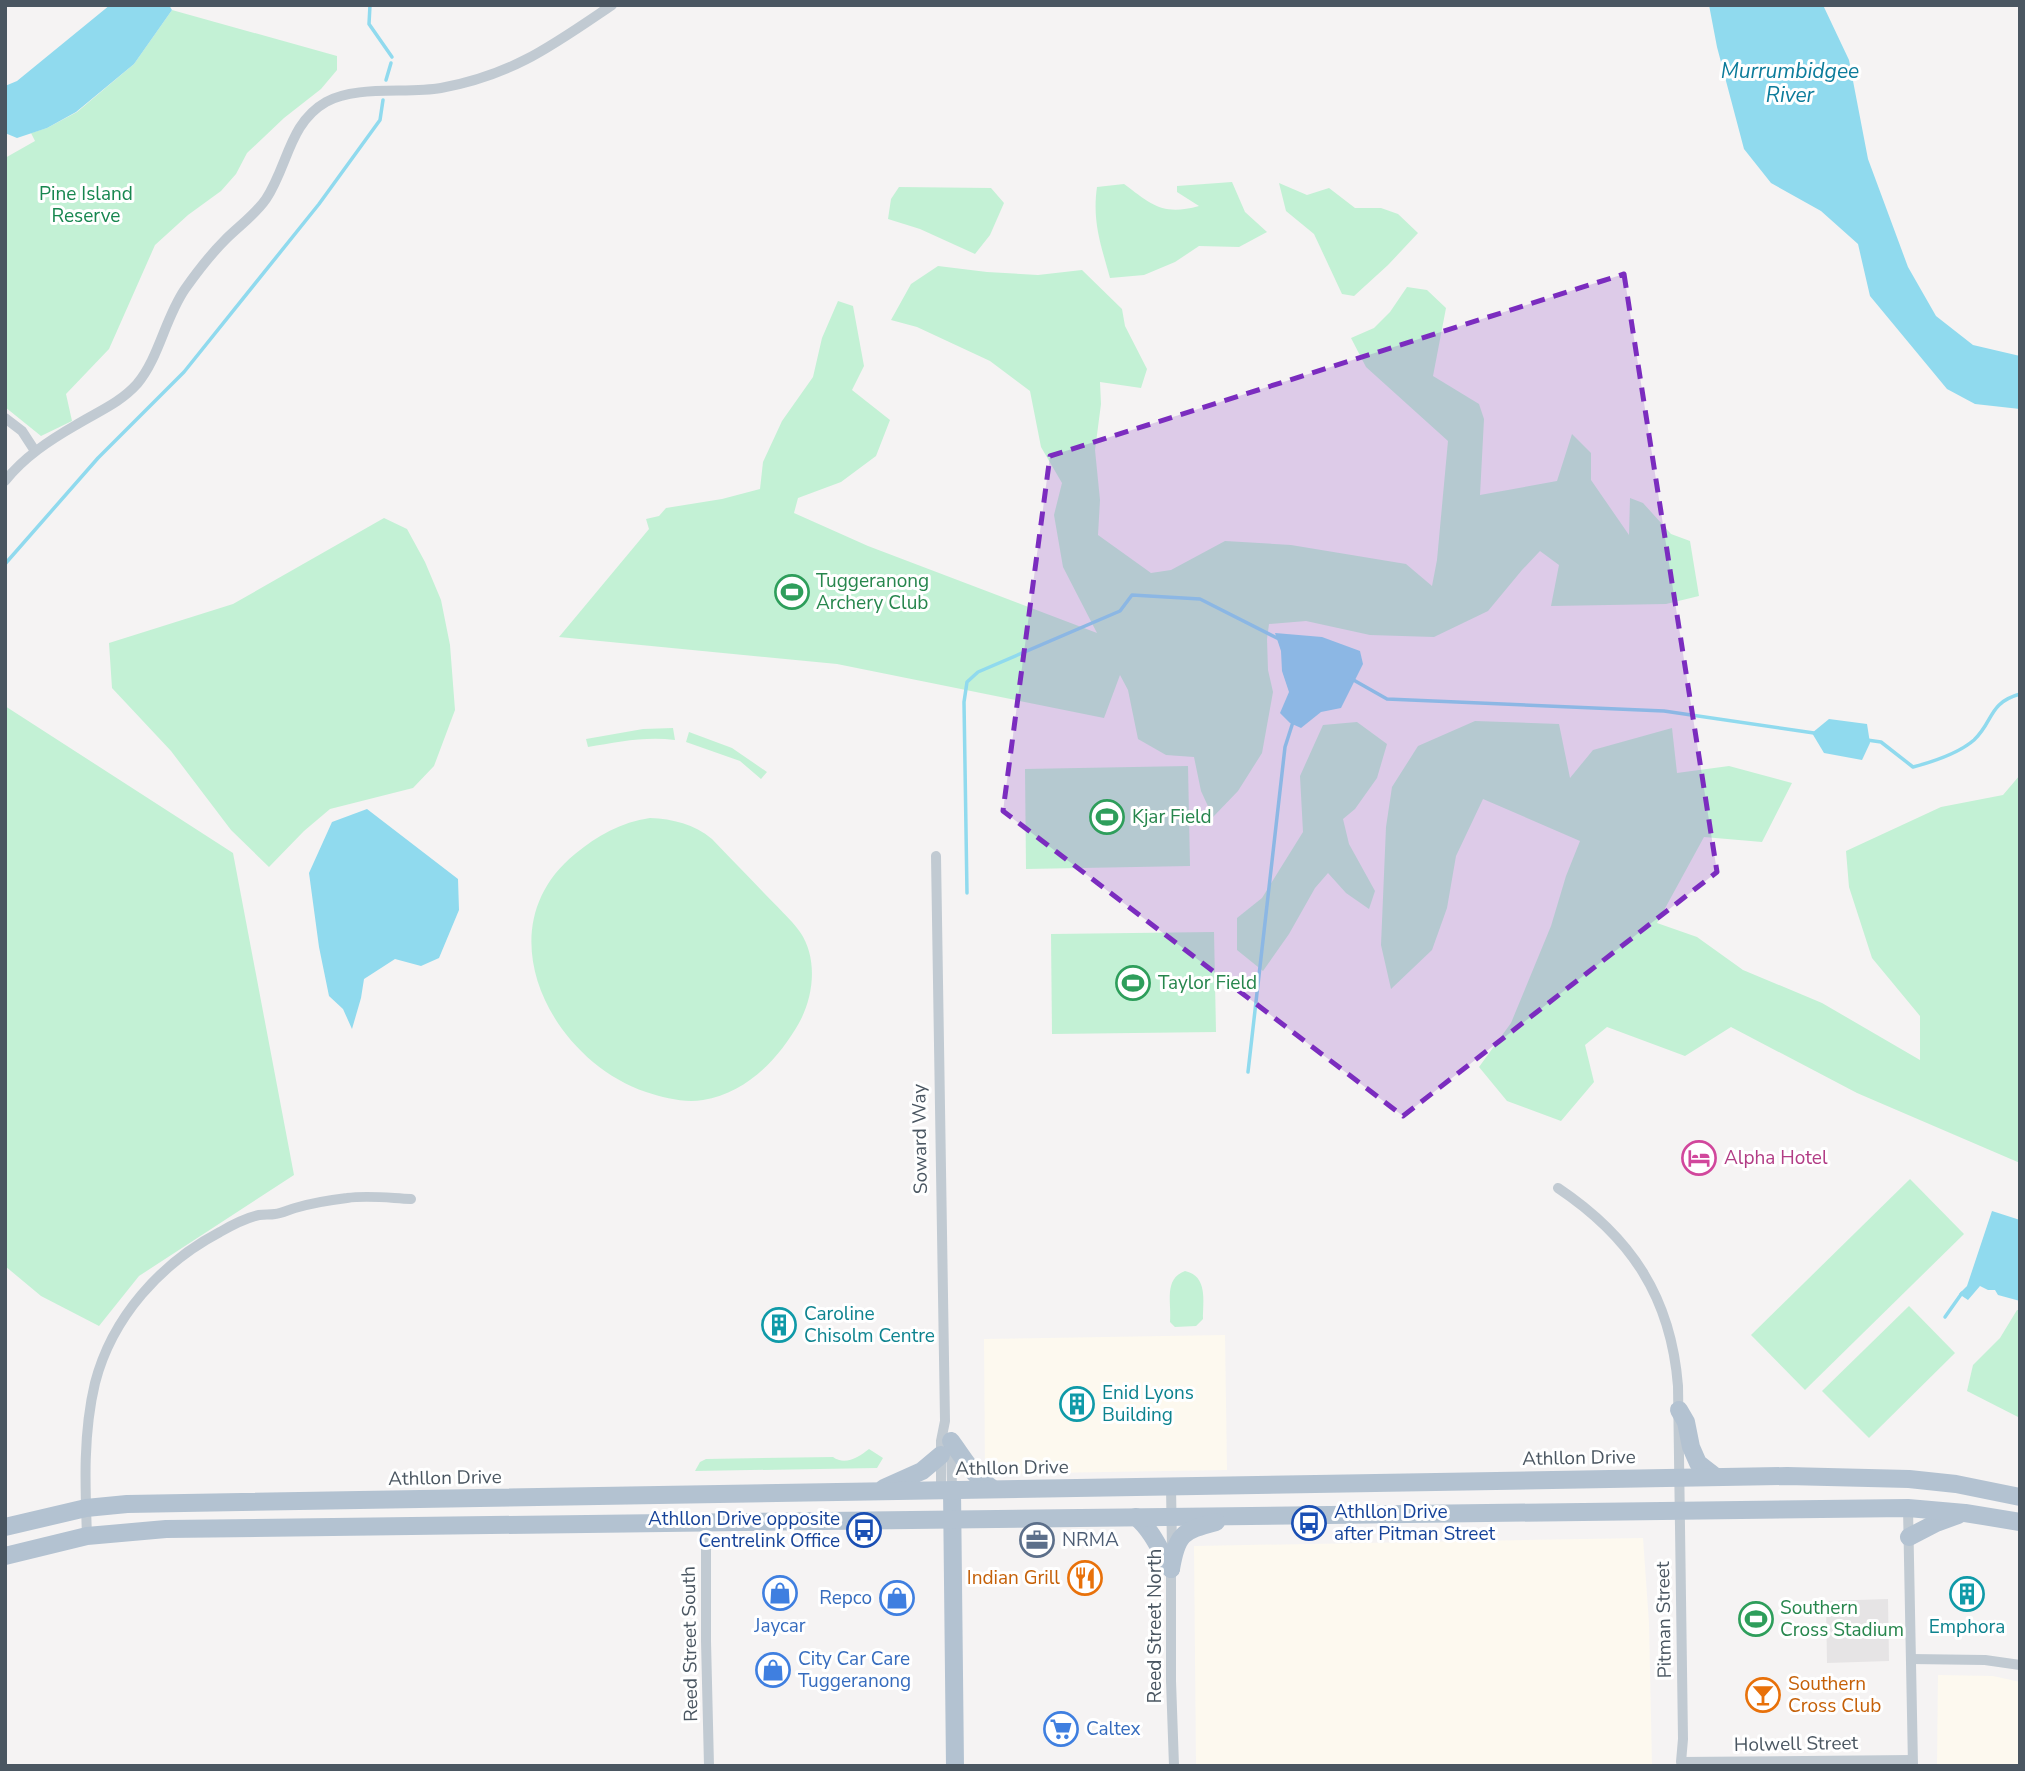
<svg xmlns="http://www.w3.org/2000/svg" width="2025" height="1771" font-family="'Nunito Sans',sans-serif">
	<rect width="100%" height="100%" fill="#f5f3f3"/>
	<g fill="#fdf9ef">
		<polygon points="1225,1335 1227,1470 985,1474 984,1339"/>
		<polygon points="1643,1538 1649,1623 1652,1766 1196,1766 1194,1546"/>
		<polygon points="1938,1675 1993,1676 2020,1682 2020,1766 1937,1766"/>
	</g>
	<polygon fill="#e6e4e5" points="1888,1599 1889,1661 1827,1663 1826,1601"/>
	<g fill="#c3f1d5">
		<polygon points="172,10 337,56 337,70 321,89 284,118 247,153 236,174 221,191 188,215 155,245 109,349 66,394 72,421 41,436 5,407 5,158 35,141 31,133 47,128 77,112 134,64"/>
		<path d="M1232,182L1245,212L1267,232L1239,247L1199,246L1175,262L1144,275L1110,278C1101,245 1092,222 1097,187L1124,184C1152,205 1163,216 1199,206L1177,192V186Z"/>
		<polygon points="1279,183 1307,195 1329,188 1355,208 1381,208 1398,214 1418,233 1388,265 1354,296 1342,294 1314,234 1286,211"/>
		<polygon points="899,187 991,188 1004,203 990,235 975,254 920,229 888,219 891,199"/>
		<polygon points="938,266 987,272 1038,275 1082,270 1122,309 1125,326 1147,369 1141,388 1100,382 1101,404 1095,450 1100,500 1098,535 1151,573 1171,570 1225,541 1291,545 1406,564 1432,586 1437,560 1448,441 1366,367 1351,338 1374,328 1390,312 1407,287 1427,290 1446,308 1433,376 1479,404 1484,419 1480,495 1557,481 1572,434 1591,453 1591,480 1629,535 1630,498 1643,503 1671,534 1690,541 1699,596 1666,604 1551,606 1559,565 1540,551 1522,570 1488,611 1434,637 1370,635 1306,621 1269,624 1267,639 1268,670 1273,692 1262,753 1238,791 1213,817 1201,791 1194,757 1166,755 1138,739 1128,690 1120,675 1104,718 837,664 559,637 649,529 646,519 659,516 666,508 722,499 760,489 763,462 782,421 813,377 822,338 838,301 853,306 864,366 852,390 890,420 876,456 841,482 798,498 794,513 868,546 1097,633 1063,567 1054,515 1062,483 1041,447 1030,391 990,361 917,327 891,320 911,284"/>
		<polygon points="384,518 407,529 425,562 441,600 450,645 455,710 434,766 413,788 330,809 304,831 269,867 231,830 171,751 112,688 109,643 233,604"/>
		<polygon points="5,706 233,853 294,1175 139,1276 99,1326 41,1296 5,1266"/>
		<polygon points="1475,721 1559,724 1570,778 1593,750 1672,728 1677,773 1729,766 1792,783 1762,842 1704,837 1657,923 1697,937 1743,970 1822,1003 1920,1060 1920,1016 1872,958 1849,887 1846,851 1941,807 2003,795 2020,775 2020,1163 1857,1093 1731,1027 1685,1056 1607,1027 1585,1045 1594,1082 1561,1121 1507,1101 1479,1067 1511,1023 1551,926 1566,876 1580,841 1483,799 1456,856 1447,908 1432,950 1391,989 1381,945 1386,827 1392,787 1418,746"/>
		<polygon points="1357,722 1387,744 1377,778 1355,809 1343,819 1349,844 1375,891 1369,909 1346,893 1328,873 1315,888 1289,934 1263,971 1237,950 1237,918 1262,898 1303,832 1300,776 1323,725"/>
		<path d="M673,728L675,740C646,736 617,742 588,747L586,739L643,729Z"/>
		<polygon points="689,732 732,748 767,772 761,779 740,761 686,742"/>
		<polygon points="1188,766 1190,866 1026,869 1025,769"/>
		<path d="M650,818C673,819 694,824 712,839C729,857 747,875 764,893C776,906 790,918 800,932C818,958 814,996 799,1023C778,1060 746,1093 703,1100C684,1103 665,1098 646,1092C551,1060 483,929 575,854C597,836 621,822 650,818Z"/>
		<polygon points="1214,932 1216,1032 1052,1034 1051,934"/>
		<polygon points="1910,1179 1964,1234 1805,1390 1751,1335"/>
		<path d="M1185,1271C1208,1276 1203,1301 1203,1319L1196,1326L1175,1327L1170,1322C1172,1303 1163,1279 1185,1271Z"/>
		<polygon points="1909,1306 1955,1353 1869,1438 1822,1391"/>
		<polygon points="2017,1310 2020,1310 2020,1418 1967,1391 1973,1365 2000,1338"/>
		<path d="M869,1449L883,1458L877,1468L695,1471L700,1462L706,1459L833,1457C845,1466 859,1457 869,1449Z"/>
	</g>
	<g fill="#90daee">
		<polygon points="110,5 169,5 172,10 134,64 76,112 47,128 17,138 5,133 5,86 17,81"/>
		<polygon points="1709,5 1823,5 1849,60 1868,159 1908,267 1936,316 1973,345 2020,356 2020,409 1975,404 1947,389 1870,296 1858,244 1821,211 1771,183 1744,149 1717,47"/>
		<polygon points="1275,633 1322,637 1360,651 1363,664 1341,708 1321,712 1301,728 1290,723 1280,713 1289,692 1282,671 1281,651"/>
		<polygon points="1829,719 1867,724 1870,743 1862,760 1824,753 1812,733"/>
		<polygon points="367,809 458,879 459,910 439,958 421,966 395,959 364,979 361,998 352,1029 343,1009 329,996 319,947 309,873 332,822"/>
		<polygon points="1992,1211 2020,1220 2020,1301 1998,1295 1995,1290 1988,1290 1980,1286 1968,1300 1959,1294 1967,1286"/>
	</g>
	<g fill="none" stroke-linecap="round" stroke-linejoin="round">
		<g stroke="#90daee" stroke-width="3.5">
			<polyline points="370,5 369,24 392,57"/>
			<polyline points="386,80 391,63"/>
			<polyline points="5,564 98,458 184,372 319,204 380,120 383,100"/>
			<polyline points="1350,678 1387,699 1664,711 1814,733"/>
			<path d="M1867,740L1881,742L1913,767C1932,762 1959,753 1974,740C1994,721 1988,703 2020,694"/>
			<polyline points="967,893 964,702 967,682 978,672 1120,611 1132,595 1200,599 1279,639"/>
			<polyline points="1248,1072 1285,747 1293,722"/>
			<polyline points="1945,1317 1962,1293"/>
		</g>
		<g stroke="#c1cad2" stroke-width="10">
			<polyline points="5,418 22,431 35,451"/>
			<path d="M5,481C24,457 50,440 76,425C97,412 120,403 137,384C159,358 165,318 185,289C197,272 210,255 225,240C239,226 255,215 266,199C288,166 289,123 326,102C356,85 407,94 441,88C513,75 553,45 612,5"/>
			<polyline points="936,856 945,1421 941,1441 941,1490"/>
			<path d="M1558,1188C1631,1237 1671,1297 1678,1386L1683,1739L1681,1762L1912,1760"/>
			<polyline points="951,1444 952,1490"/>
			<polyline points="1171,1486 1172,1550"/>
			<polyline points="1908,1508 1913,1766"/>
			<polyline points="706,1522 706,1641 709,1766"/>
			<path d="M87,1536C85,1484 83,1433 95,1383C112,1317 161,1263 220,1232C232,1225 245,1218 259,1215C264,1214 270,1215 275,1214C282,1213 288,1210 295,1208C312,1203 330,1200 347,1198C368,1195 389,1198 411,1199"/>
			<polyline points="1171,1566 1171,1681 1174,1766"/>
			<polyline points="1911,1659 1985,1660 2020,1665"/>
		</g>
		<g stroke="#b3c2d1" stroke-width="18">
			<polyline points="1679,1410 1686,1422 1691,1447 1698,1463 1716,1477"/>
			<path d="M951,1441C965,1460 973,1476 993,1489"/>
			<polyline points="884,1488 922,1471 941,1455"/>
			<polyline points="952,1490 955,1766"/>
			<path d="M1136,1517C1152,1530 1161,1552 1171,1569"/>
			<polyline points="5,1527 86,1508 127,1504 1787,1476 1909,1479 1956,1484 2020,1497"/>
			<polyline points="1909,1537 1936,1523 1958,1515"/>
			<polyline points="5,1556 87,1536 166,1529 1908,1508 1965,1513 2020,1522"/>
			<path d="M1171,1569C1177,1534 1182,1531 1216,1522"/>
		</g>
	</g>
	<path fill="#7b2cbf" fill-opacity="0.2" stroke="#7b2cbf" stroke-width="5" stroke-dasharray="14 9" stroke-linejoin="round" d="M1624,274L1717,872L1403,1116L1003,811L1050,456Z"/>
	<defs>
		<g id="stadium-ring" transform="scale(1.75)"><circle r="9.5" fill="#fff" stroke="#2e9e5b" stroke-width="1.5"/><path d="M0-5a6.5 5 0 1 0 0 10a6.5 5 0 1 0 0-10ZM-3.5-1.8h7v3.6h-7Z" fill="#2e9e5b"/></g>
		<g id="hotel-ring" transform="scale(1.75)"><circle r="9.5" fill="#fff" stroke="#d1479c" stroke-width="1.5"/><path d="M-6-4.5h1.5V1H6V5H4.5V3h-9V5H-6ZM-4 0a1.8 1.8 0 1 1 3.6 0ZM.5 0V-2.5h3Q6-2.5 6 0Z" fill="#d1479c"/></g>
		<g id="building-ring" transform="scale(1.75)"><circle r="9.5" fill="#fff" stroke="#0f9aa8" stroke-width="1.5"/><path d="M-4-6H4V6H1V3H-1V6H-4ZM-2.5-4.3h1.7v1.8h-1.7ZM.8-4.3h1.7v1.8H.8ZM-2.5-1h1.7V.8h-1.7ZM.8-1h1.7V.8H.8Z" fill="#0f9aa8"/></g>
		<g id="bus-ring" transform="scale(1.75)"><circle r="9.5" fill="#fff" stroke="#1a4fb4" stroke-width="1.5"/><path d="M-5-6H5V4H4V6H2V4H-2V6H-4V4H-5ZM-3.5-4V0h7V-4ZM-3.5 1.2v1.5H-2V1.2ZM2 1.2v1.5H3.5V1.2Z" fill="#1a4fb4"/></g>
		<g id="office-ring" transform="scale(1.75)"><circle r="9.5" fill="#fff" stroke="#5c6f8a" stroke-width="1.5"/><path d="M-6-3h4V-5.5h4V-3h4V5H-6ZM-1-4.5V-3h2v-1.5ZM-6 0V1H6V0Z" fill="#5c6f8a"/></g>
		<g id="restaurant-ring" transform="scale(1.75)"><circle r="9.5" fill="#fff" stroke="#e8710a" stroke-width="1.5"/><path d="M-5-6h1v4h1v-4h1v4h1v-4h1v5L-1.5 .5V6h-2V.5L-5-1ZM5-6V6H3V1.5H1.5Q1.5-4 5-6Z" fill="#e8710a"/></g>
		<g id="shop-ring" transform="scale(1.75)"><circle r="9.5" fill="#fff" stroke="#3f7fe0" stroke-width="1.5"/><path d="M-5-2.5h2.3a2.7 3.5 0 0 1 5.4 0H5L5.5 6h-11ZM-1.5-2.5h3a1.5 2.3 0 0 0-3 0Z" fill="#3f7fe0"/></g>
		<g id="bar-ring" transform="scale(1.75)"><circle r="9.5" fill="#fff" stroke="#e8710a" stroke-width="1.5"/><path d="M-6-5H6L.8 .8V4.5H3.5V6h-7V4.5H-.8V.8Z" fill="#e8710a"/></g>
		<g id="supermarket-ring" transform="scale(1.75)"><circle r="9.5" fill="#fff" stroke="#3f7fe0" stroke-width="1.5"/><path d="M-6-5.5h2.5l.6 2H6L4.5 2H-2.5L-4.4-4H-6ZM-1.5 3.2a1.3 1.3 0 1 0 .1 0ZM3 3.2a1.3 1.3 0 1 0 .1 0Z" fill="#3f7fe0"/></g>
	</defs>
	<g fill-rule="evenodd">
		<use href="#stadium-ring" x="792" y="592"/>
		<use href="#stadium-ring" x="1107" y="817"/>
		<use href="#stadium-ring" x="1133" y="983"/>
		<use href="#hotel-ring" x="1699" y="1158"/>
		<use href="#building-ring" x="779" y="1325"/>
		<use href="#building-ring" x="1077" y="1404"/>
		<use href="#bus-ring" x="1309" y="1523"/>
		<use href="#bus-ring" x="864" y="1530"/>
		<use href="#office-ring" x="1037" y="1540"/>
		<use href="#restaurant-ring" x="1085" y="1578"/>
		<use href="#shop-ring" x="780" y="1593"/>
		<use href="#building-ring" x="1967" y="1594"/>
		<use href="#shop-ring" x="897" y="1598"/>
		<use href="#stadium-ring" x="1756" y="1619"/>
		<use href="#shop-ring" x="773" y="1670"/>
		<use href="#bar-ring" x="1763" y="1695"/>
		<use href="#supermarket-ring" x="1061" y="1729"/>
	</g>
	<g text-anchor="middle" dominant-baseline="central" stroke-width="6" stroke-linejoin="round" paint-order="stroke">
		<g font-size="19" fill="#17864f" stroke="#fff">
			<text x="86" y="194">Pine Island<tspan x="86" dy="22">Reserve</tspan></text>
		</g>
		<g font-size="19" fill="#27864d" stroke="#fff" text-anchor="start">
			<text x="816" y="581">Tuggeranong<tspan x="816" dy="22">Archery Club</tspan></text>
			<text x="1132" y="817">Kjar Field</text>
			<text x="1158" y="983">Taylor Field</text>
			<text x="1780" y="1608">Southern<tspan x="1780" dy="22">Cross Stadium</tspan></text>
		</g>
		<g font-size="19" fill="#4a5661" stroke="#fff">
			<text transform="translate(920 1139) rotate(-91)">Soward Way</text>
			<text transform="translate(1579 1458) rotate(-1)">Athllon Drive</text>
			<text transform="translate(1012 1468) rotate(-1)">Athllon Drive</text>
			<text transform="translate(445 1478) rotate(-1)">Athllon Drive</text>
			<text transform="translate(1664 1620) rotate(-91)">Pitman Street</text>
			<text transform="translate(1155 1626) rotate(-90)">Reed Street North</text>
			<text transform="translate(690 1644) rotate(-91)">Reed Street South</text>
			<text transform="translate(1796 1744) rotate(-1)">Holwell Street</text>
		</g>
		<g font-size="19" fill="#b23c85" stroke="#fff" text-anchor="start">
			<text x="1724" y="1158">Alpha Hotel</text>
		</g>
		<g font-size="19" fill="#0d838f" stroke="#fff" text-anchor="start">
			<text x="804" y="1314">Caroline<tspan x="804" dy="22">Chisolm Centre</tspan></text>
			<text x="1102" y="1393">Enid Lyons<tspan x="1102" dy="22">Building</tspan></text>
			<text x="1967" y="1627" text-anchor="middle">Emphora</text>
		</g>
		<g font-size="19" fill="#164399" stroke="#fff" text-anchor="start">
			<text x="1334" y="1512">Athllon Drive<tspan x="1334" dy="22">after Pitman Street</tspan></text>
			<text x="840" y="1519" text-anchor="end">Athllon Drive opposite<tspan x="840" dy="22">Centrelink Office</tspan></text>
		</g>
		<g font-size="19" fill="#4e5e75" stroke="#fff" text-anchor="start">
			<text x="1062" y="1540">NRMA</text>
		</g>
		<g font-size="19" fill="#c56008" stroke="#fff" text-anchor="end">
			<text x="1060" y="1578">Indian Grill</text>
			<text x="1788" y="1684" text-anchor="start">Southern<tspan x="1788" dy="22">Cross Club</tspan></text>
		</g>
		<g font-size="19" fill="#366cbe" stroke="#fff" text-anchor="start">
			<text x="872" y="1598" text-anchor="end">Repco</text>
			<text x="780" y="1626" text-anchor="middle">Jaycar</text>
			<text x="798" y="1659">City Car Care<tspan x="798" dy="22">Tuggeranong</tspan></text>
			<text x="1086" y="1729">Caltex</text>
		</g>
		<g font-size="21" font-style="italic" fill="#0c7c9b" stroke="#fff">
			<text x="1790" y="71">Murrumbidgee<tspan x="1790" dy="24">River</tspan></text>
		</g>
	</g>
	<rect width="2025" height="1771" fill="none" stroke="#4a5661" stroke-width="14"/>
</svg>
